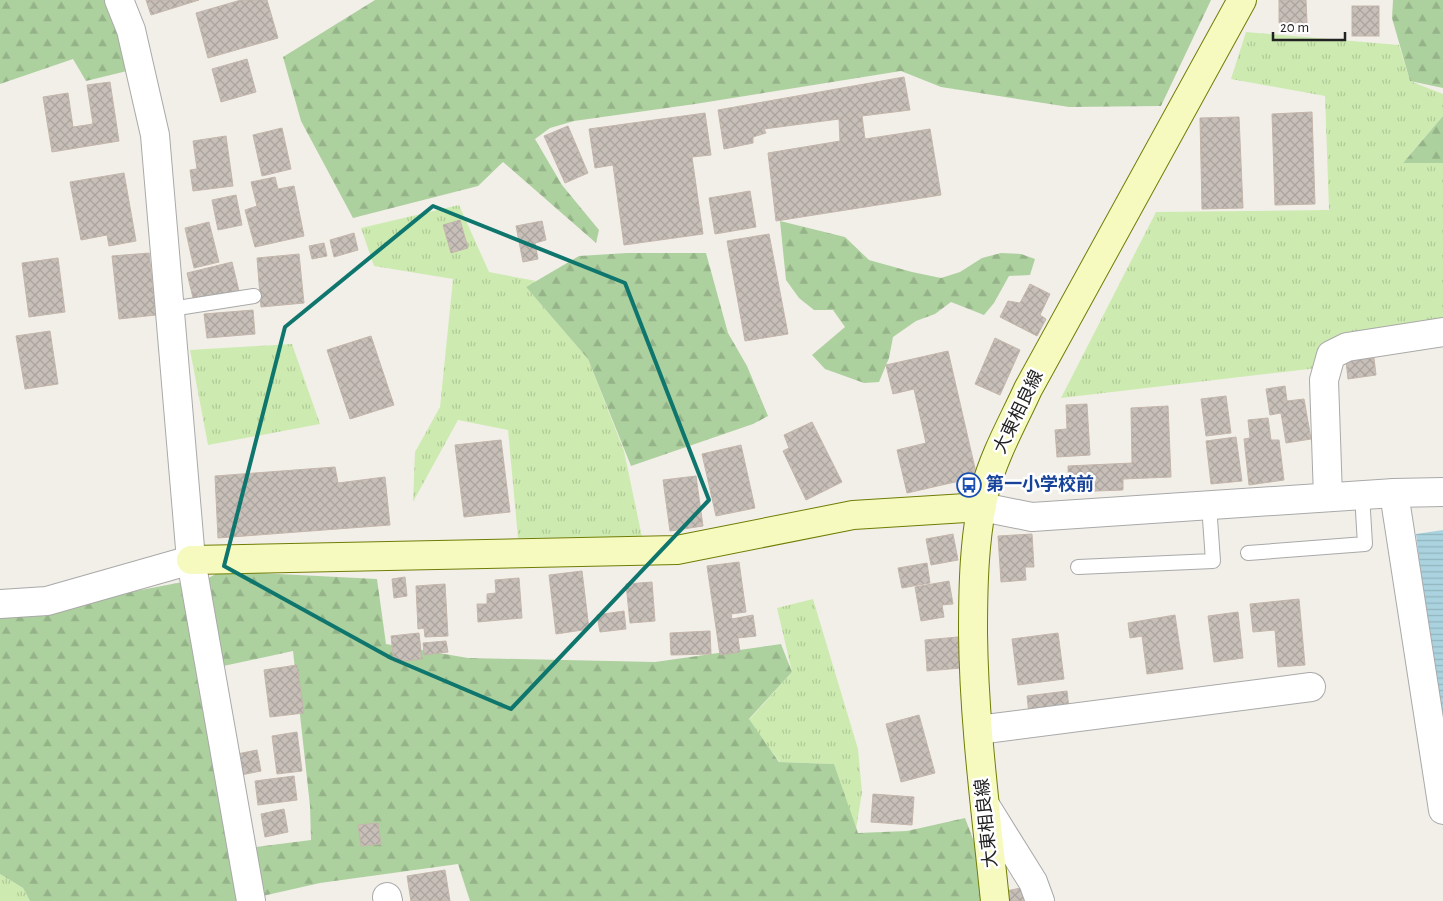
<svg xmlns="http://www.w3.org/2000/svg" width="1443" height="901" font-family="'Alegreya Sans','Noto Sans JP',sans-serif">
	<defs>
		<pattern id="grass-tufts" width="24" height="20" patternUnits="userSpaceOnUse" patternTransform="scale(1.25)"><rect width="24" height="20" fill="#cdebb0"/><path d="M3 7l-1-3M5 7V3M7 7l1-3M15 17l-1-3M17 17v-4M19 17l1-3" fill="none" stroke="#b0c997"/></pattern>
		<pattern id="forest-firs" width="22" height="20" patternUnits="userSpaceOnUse" patternTransform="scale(1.25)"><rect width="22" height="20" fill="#add19e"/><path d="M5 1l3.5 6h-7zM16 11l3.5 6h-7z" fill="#95b388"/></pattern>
		<pattern id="water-rules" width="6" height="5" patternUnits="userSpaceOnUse" patternTransform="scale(1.25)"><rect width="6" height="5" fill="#aad3df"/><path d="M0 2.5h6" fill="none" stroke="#92b5bf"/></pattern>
		<pattern id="building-cross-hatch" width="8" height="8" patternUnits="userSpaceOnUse" patternTransform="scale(1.25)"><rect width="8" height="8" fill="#c7bfb8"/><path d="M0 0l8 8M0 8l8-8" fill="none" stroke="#aba49e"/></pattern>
	</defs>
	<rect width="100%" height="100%" fill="#f2efe9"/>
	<g fill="url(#grass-tufts)">
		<polygon points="1246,32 1399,45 1410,81 1443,94 1443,116 1403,163 1443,162 1443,328 1318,368 1061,398 1156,212 1329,210 1325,96 1231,79"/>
		<polygon points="459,205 489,272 536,281 526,287 588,359 624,451 642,537 518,538 508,430 458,420 413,502 415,452 440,407 453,279 374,266 361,228"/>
		<polygon points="292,344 320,424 208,445 190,350"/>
		<polygon points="813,599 858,749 862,792 856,829 834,764 780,762 748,721 792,672 777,608"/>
		<polygon points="0,874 23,888 30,901 0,901"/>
	</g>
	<g fill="url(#forest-firs)">
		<polygon points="0,0 110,0 127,71 86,81 73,59 0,84"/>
		<polygon points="375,0 1211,0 1161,106 1069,107 941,87 901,71 695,104 574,121 550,128 535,139 562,185 599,230 596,243 503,162 478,186 353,218 301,121 283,57"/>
		<polygon points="1393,0 1443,0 1443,88 1410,81 1392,18"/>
		<polygon points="1443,116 1443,163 1403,163"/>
		<polygon points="780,221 845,237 869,260 912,272 941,278 960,272 982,258 1001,253 1021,254 1035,259 1030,275 1009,276 994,303 984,315 951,302 935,314 916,321 893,337 889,358 879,382 864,383 825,369 812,355 845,327 833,310 814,310 799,298 786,280"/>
		<polygon points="627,253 706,253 728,333 747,366 768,416 753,424 631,466 588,359 526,287 579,256"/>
		<polygon points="221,571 377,579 386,644 468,658 655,662 781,644 792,672 749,719 779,762 834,764 858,833 907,831 965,818 986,873 988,901 470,901 458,864 320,883 258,897 247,848 311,840 310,806 293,651 214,668 205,580"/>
		<polygon points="193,580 250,901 30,901 23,888 0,874 0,617"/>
	</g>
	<polygon fill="url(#water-rules)" points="1443,530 1443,729 1440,729 1416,534"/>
	<g fill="url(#building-cross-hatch)" stroke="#c4b6ab">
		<polygon points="146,0 199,0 151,15"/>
		<polygon points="241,0 267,0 278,38 208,58 196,13"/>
		<polygon points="1279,0 1306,0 1307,23 1279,23"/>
		<rect x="1352" y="6" width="27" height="30"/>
		<polygon points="247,59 256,92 221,102 212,69"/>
		<polygon points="904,77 910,110 862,116 865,139 930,129 941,195 776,221 768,153 840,141 839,119 764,129 766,133 753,137 753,143 724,149 718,110"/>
		<polygon points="110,82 119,141 52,152 43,97 68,93 73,127 93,124 87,85"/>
		<polygon points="1312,112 1315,204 1275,205 1272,114"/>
		<polygon points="705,113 711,155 692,157 703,234 624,245 613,165 595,168 589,129"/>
		<polygon points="1239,117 1243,208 1202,209 1200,118"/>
		<polygon points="568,126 588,173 565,183 544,136"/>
		<polygon points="282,128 291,169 262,176 253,135"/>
		<polygon points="226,136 233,186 193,191 190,170 197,169 193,141"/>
		<polygon points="124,173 136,241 109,246 107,235 81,240 70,182"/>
		<polygon points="275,177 278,189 294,186 304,236 255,247 245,210 257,206 251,182"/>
		<polygon points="750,191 756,227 715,234 709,198"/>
		<polygon points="236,195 242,225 218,230 212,200"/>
		<polygon points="460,220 468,248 451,253 443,225"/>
		<polygon points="542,221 546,240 535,243 538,259 523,262 516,226"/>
		<polygon points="209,222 219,262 194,268 185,228"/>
		<polygon points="354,233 358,250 334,257 330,240"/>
		<polygon points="769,234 788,334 745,341 727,241"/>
		<polygon points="324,243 327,256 312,259 309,246"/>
		<polygon points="149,253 156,315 119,319 112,256"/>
		<polygon points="299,254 304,303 261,307 257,258"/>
		<polygon points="58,258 65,312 29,317 22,263"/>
		<polygon points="232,262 239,291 194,302 187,273"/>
		<polygon points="1030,284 1050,294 1040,315 1046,319 1037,336 1000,317 1008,301 1020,303"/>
		<polygon points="253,310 255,334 207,338 204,314"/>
		<polygon points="50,331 58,384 25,389 16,336"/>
		<polygon points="371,336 394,405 350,419 327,350"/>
		<polygon points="995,338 1020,350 1000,395 975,384"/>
		<polygon points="948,351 977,477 907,493 897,450 926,443 914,389 893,394 886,365"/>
		<polygon points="1374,358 1376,375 1348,379 1346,361"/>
		<polygon points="1285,386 1287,401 1304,399 1311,439 1286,443 1281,413 1270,415 1266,389"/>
		<polygon points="1226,396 1231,433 1206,436 1201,399"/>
		<polygon points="1087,404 1090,455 1057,457 1055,430 1067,429 1066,405"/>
		<polygon points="1168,406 1171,477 1123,479 1123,490 1069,492 1068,466 1132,463 1131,408"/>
		<polygon points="1268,418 1271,440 1279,440 1284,480 1249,485 1244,439 1250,438 1248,420"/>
		<polygon points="812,422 842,482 806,500 783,451 789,448 784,435"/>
		<polygon points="1236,437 1242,481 1211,484 1206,441"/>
		<polygon points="501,440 510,512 464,517 455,445"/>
		<polygon points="741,445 755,508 716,516 702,454"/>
		<polygon points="335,467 338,483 385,477 390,525 218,538 215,476"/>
		<polygon points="696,476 703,526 670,531 663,480"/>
		<polygon points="953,534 958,560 931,565 926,539"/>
		<polygon points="1032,534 1034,567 1025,567 1026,580 1001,582 998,536"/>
		<polygon points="739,562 746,612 731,614 732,619 753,615 756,636 738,638 740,652 720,655 707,566"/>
		<polygon points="927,563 930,583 902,588 898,568"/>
		<polygon points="582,571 589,629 556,634 549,575"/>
		<polygon points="405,577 407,596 394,598 392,579"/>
		<polygon points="519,578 522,618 478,622 477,604 487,604 487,594 496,593 495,580"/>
		<polygon points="949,581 953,604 942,605 944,617 921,621 915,587"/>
		<polygon points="652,582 655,621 630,623 626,584"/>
		<polygon points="445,584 448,636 425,637 424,628 418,629 416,586"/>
		<polygon points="1299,599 1305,665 1278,667 1275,630 1253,632 1250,604"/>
		<polygon points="624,611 626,629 600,632 597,615"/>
		<polygon points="1238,612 1243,658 1214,662 1208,616"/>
		<polygon points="1175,615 1183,669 1147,674 1142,636 1130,638 1128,623"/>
		<polygon points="710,631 711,654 671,655 670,633"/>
		<polygon points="419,633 422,659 394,662 391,636"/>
		<polygon points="1058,633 1064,679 1018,685 1012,639"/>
		<polygon points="958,637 961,668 927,671 925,640"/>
		<polygon points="446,641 448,652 424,655 423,643"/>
		<polygon points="297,665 304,713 270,717 264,670"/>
		<polygon points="1067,691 1069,708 1029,714 1027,696"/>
		<polygon points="919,715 935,773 901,782 886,724"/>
		<polygon points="297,732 302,771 277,774 272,736"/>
		<polygon points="257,750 261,771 241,775 237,754"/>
		<polygon points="294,776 297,800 258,805 255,781"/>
		<polygon points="873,794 914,797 912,825 871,822"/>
		<polygon points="284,809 288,832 265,837 261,814"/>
		<polygon points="378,823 381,844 361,846 358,825"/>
		<polygon points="445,870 450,901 411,901 407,876"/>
		<polygon points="1026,887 1029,901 1008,901 1006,891"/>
	</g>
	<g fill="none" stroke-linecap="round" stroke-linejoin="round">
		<g stroke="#a9a9a9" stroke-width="16">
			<g id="lane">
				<polyline points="171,309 254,296"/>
				<polyline points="1248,553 1365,544 1362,495"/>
				<polyline points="1078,567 1213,561 1209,505"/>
			</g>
		</g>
		<g stroke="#a9a9a9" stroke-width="30">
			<g id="street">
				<polyline points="119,0 131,30 155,135 191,560 251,901"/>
				<polyline points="1394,493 1443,810"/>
				<polyline points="1328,497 1324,380 1331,355 1347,347 1443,332"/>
				<polyline points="982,507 1032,517 1394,493 1443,492"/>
				<polyline points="0,604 47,601 191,560"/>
				<polyline points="978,730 1311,687"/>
				<polyline points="985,805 1033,882 1040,901"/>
				<polyline points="387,897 388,901"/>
			</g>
		</g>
		<g stroke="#707d05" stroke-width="30">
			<g id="secondary">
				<polyline points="191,560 677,550 853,515 982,507"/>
				<path d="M995,901C986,812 974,723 973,633C973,585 974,537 985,490C994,455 1013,422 1028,389L1242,0"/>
			</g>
		</g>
		<use href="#lane" stroke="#fff" stroke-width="14"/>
		<use href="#street" stroke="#fff" stroke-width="28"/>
		<use href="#secondary" stroke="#f7fabf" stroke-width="28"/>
	</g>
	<path fill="none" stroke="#0f766e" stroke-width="4" stroke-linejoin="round" d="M433,206L625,283L709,500L511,709L391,658L224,566L285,327Z"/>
	<defs>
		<g id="bus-ring" transform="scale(1.25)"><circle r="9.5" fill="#fff" stroke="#1a4fb4" stroke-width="1.5"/><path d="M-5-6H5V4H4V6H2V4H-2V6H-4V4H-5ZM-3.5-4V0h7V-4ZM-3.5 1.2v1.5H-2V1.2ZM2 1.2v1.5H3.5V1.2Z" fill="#1a4fb4"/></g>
	</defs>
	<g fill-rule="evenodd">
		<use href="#bus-ring" x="969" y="485"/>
	</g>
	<g text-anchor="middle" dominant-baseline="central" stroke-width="5" stroke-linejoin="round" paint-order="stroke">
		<g font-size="18" fill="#222" stroke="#fff">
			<text transform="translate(1019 412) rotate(-64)">大東相良線</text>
			<text transform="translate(987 823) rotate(-96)">大東相良線</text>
		</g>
		<g font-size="18" font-weight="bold" fill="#164399" stroke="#fff" text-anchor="start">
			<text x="986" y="485">第一小学校前</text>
		</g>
	</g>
	<path d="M1273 32v8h72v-8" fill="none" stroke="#222222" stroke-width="2.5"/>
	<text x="1280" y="32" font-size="15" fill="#222222" stroke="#ffffff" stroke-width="4" paint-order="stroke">20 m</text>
</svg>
